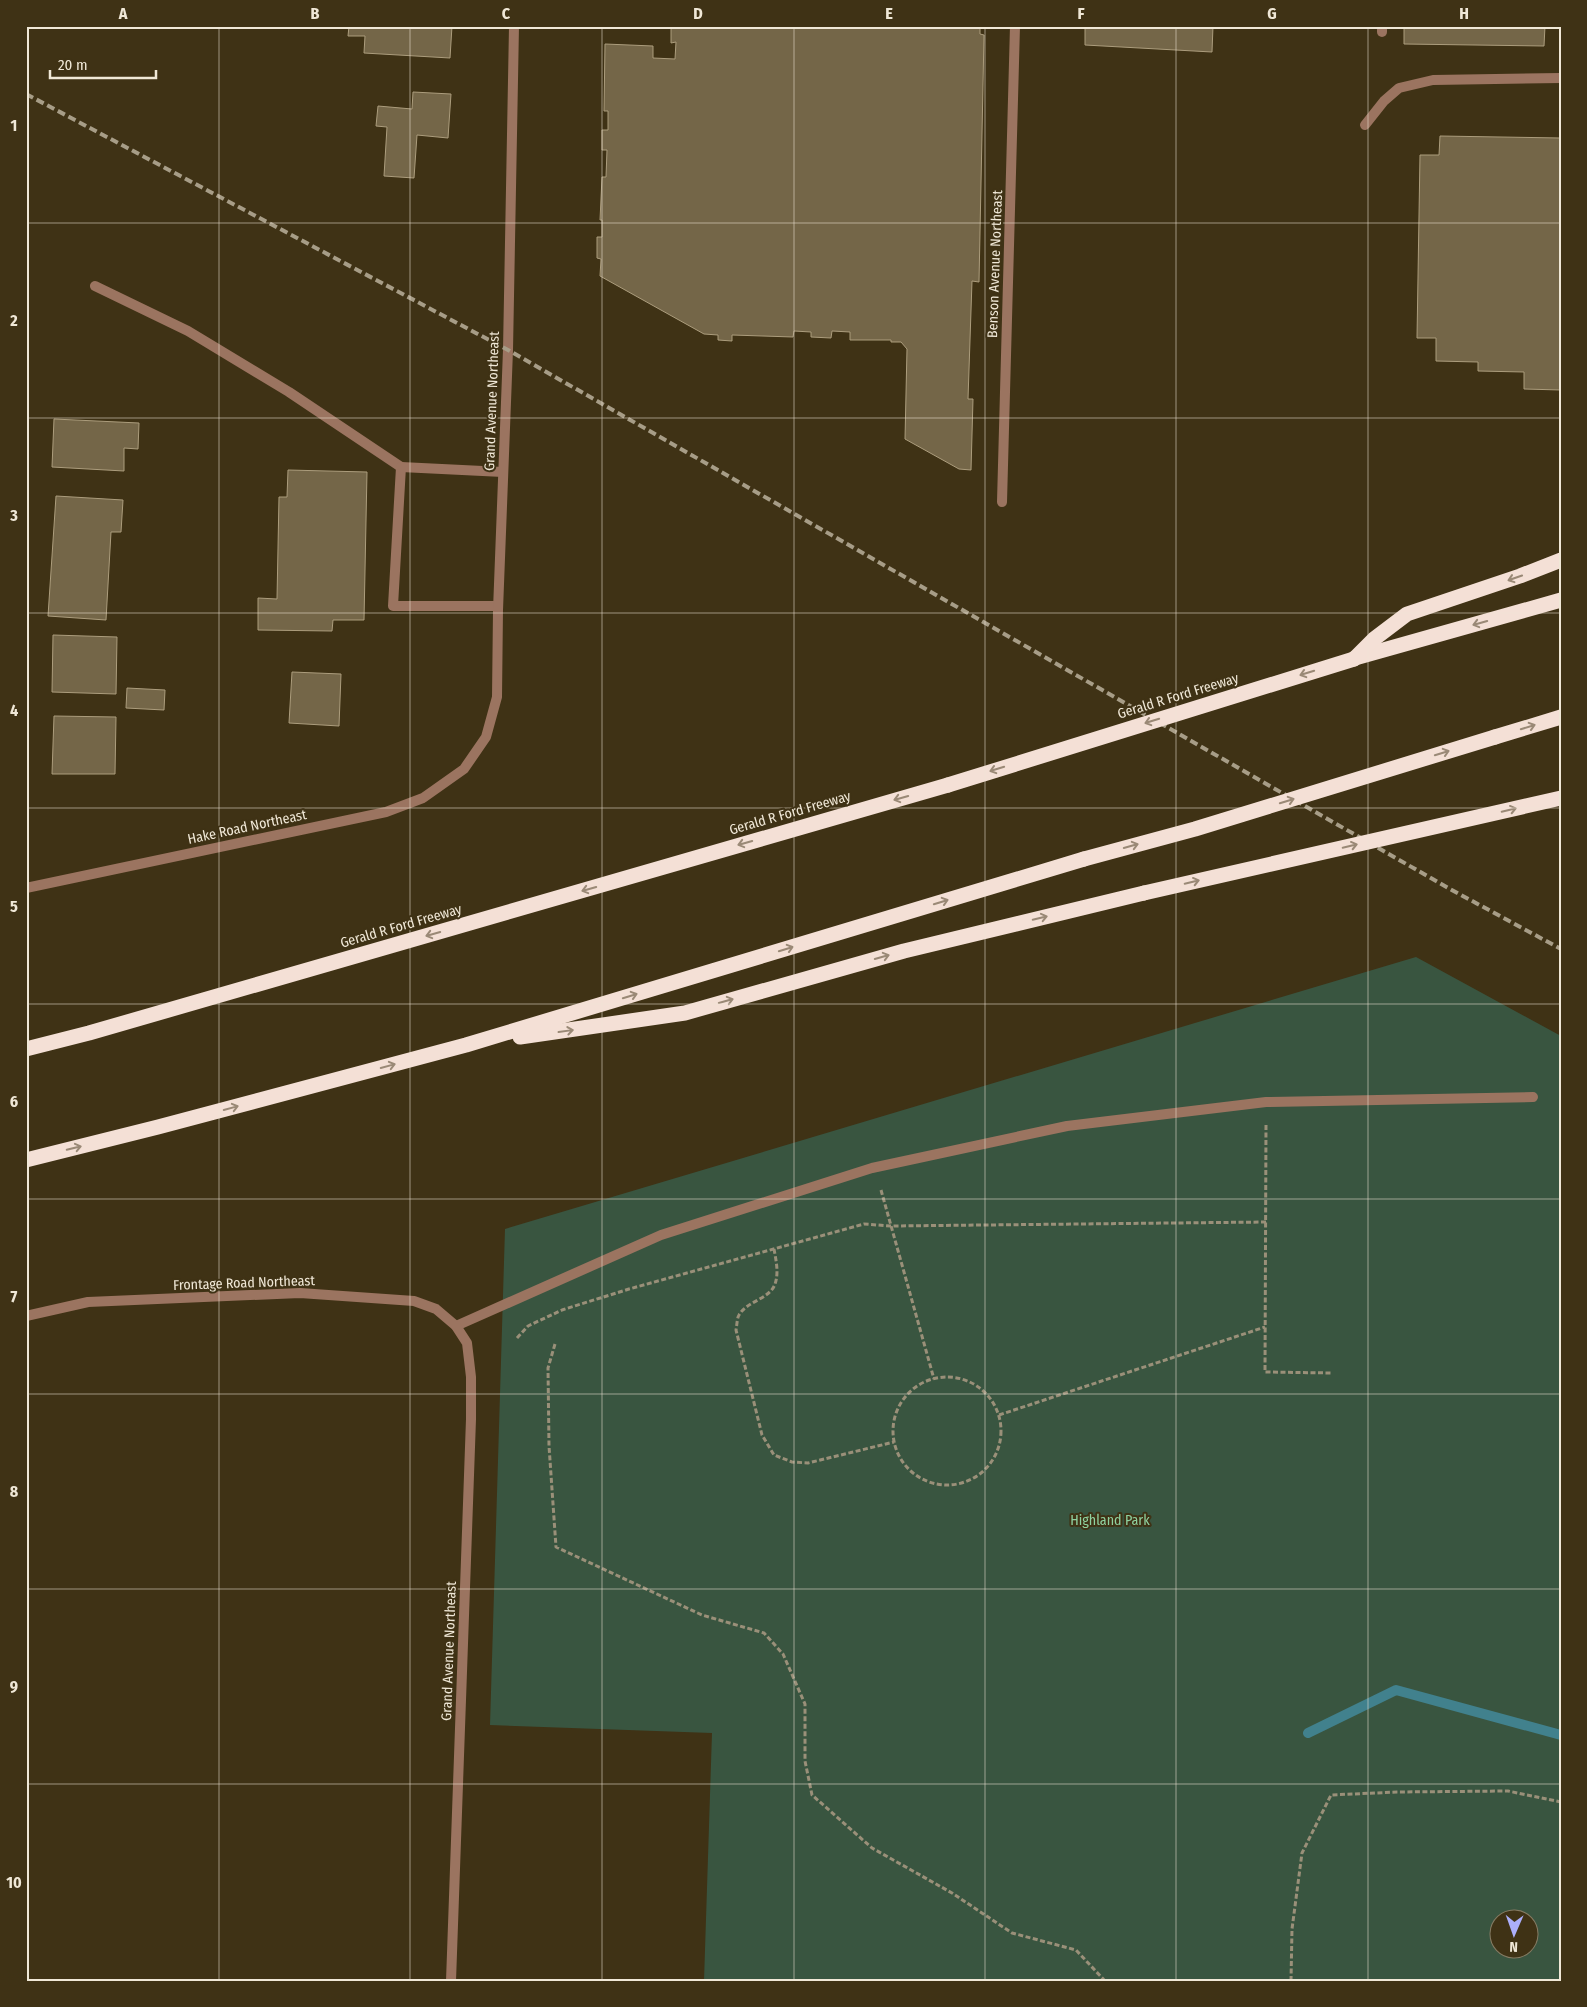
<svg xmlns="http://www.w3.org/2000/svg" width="1587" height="2007" font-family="'Fira Sans Condensed',sans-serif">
	<rect width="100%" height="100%" fill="#3f3215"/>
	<path fill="#395540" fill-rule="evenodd" d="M1416,957L1561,1036V1981H704L712,1733L490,1725L505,1229ZM1500,1920H1530V1950H1500Z"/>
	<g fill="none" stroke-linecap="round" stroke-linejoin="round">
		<polyline stroke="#41818d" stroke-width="10" points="1308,1733 1396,1690 1561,1735"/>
	</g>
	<g fill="#746648" stroke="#ac9d7d">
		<polygon points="349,26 452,26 450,58 364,53 365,36 348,36"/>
		<polygon points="671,26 980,26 980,34 984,35 979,282 972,281 968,399 973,399 971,470 959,469 905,439 907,349 901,342 891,342 891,340 850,340 850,332 832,331 831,338 811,337 811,332 794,331 793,337 732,335 732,341 718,340 718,335 704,334 600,276 601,259 597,258 597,237 602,237 602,220 600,220 602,177 606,177 607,150 602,150 602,130 608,130 608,111 604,111 605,44 653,46 653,58 675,59 676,42 671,43"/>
		<polygon points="1085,26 1213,26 1212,52 1085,45"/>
		<polygon points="1404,26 1545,26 1544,46 1404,44"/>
		<polygon points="413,92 451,94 448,138 417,135 414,178 384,176 387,127 376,126 378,106 412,109"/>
		<polygon points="1440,136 1561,138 1561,390 1524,389 1524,372 1478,371 1478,362 1436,361 1436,338 1417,338 1420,155 1439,155"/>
		<polygon points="54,419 139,423 138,449 124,448 124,471 52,467"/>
		<polygon points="288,470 367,472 364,620 333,620 332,631 258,630 258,598 277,599 279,497 287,497"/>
		<polygon points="56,496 123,500 121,532 111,532 106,620 48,616"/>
		<polygon points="53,635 117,637 116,694 52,692"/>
		<polygon points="292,672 341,674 339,726 289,723"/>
		<polygon points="127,688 165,690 164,710 126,708"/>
		<polygon points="54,716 116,717 115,774 52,774"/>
	</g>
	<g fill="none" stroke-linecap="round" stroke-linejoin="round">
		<g stroke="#9a9079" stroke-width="3" stroke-dasharray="5 2.5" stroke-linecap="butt">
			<polyline points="1266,1125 1265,1372 1332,1373"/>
			<polyline points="881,1190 934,1379"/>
			<path d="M774,1249C776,1260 779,1273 775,1284C770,1299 747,1301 739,1315C737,1318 737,1325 736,1330L762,1435L774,1455L792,1462L808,1463L894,1442"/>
			<polyline points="517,1338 528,1326 562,1310 629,1289 864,1224 891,1226 1266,1222"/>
			<polyline points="555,1344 548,1368 549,1446 556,1547 702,1615 764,1633 783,1654 805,1704 805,1761 812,1795 872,1848 952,1893 1012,1933 1076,1950 1105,1981"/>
			<circle cx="947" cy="1431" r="54"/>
			<polyline points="999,1415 1265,1327"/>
			<polyline points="1291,1981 1292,1929 1302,1853 1331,1795 1397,1792 1508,1791 1561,1802"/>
		</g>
		<g stroke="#9b7460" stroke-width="10">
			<polyline points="1382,32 1382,26"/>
			<polyline points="1365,125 1384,101 1399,88 1433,80 1561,78"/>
			<polyline points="95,286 188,331 289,392 401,467"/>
			<polyline points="498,606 393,606 401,467 503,472"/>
			<polyline points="456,1326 661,1235 872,1168 1067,1126 1266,1102 1533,1097"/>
		</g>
		<g stroke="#9b7460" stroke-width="10">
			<polyline points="1002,502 1015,26"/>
			<polyline points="26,888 386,812 423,798 464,769 486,737 497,697 498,610 508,350 514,26"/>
			<polyline points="26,1316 88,1302 300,1293 414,1301 436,1309 456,1326 467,1343 471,1377 471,1419 451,1981"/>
		</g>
		<g stroke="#f4e0d6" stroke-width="15">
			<polyline points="1355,658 1561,600"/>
			<polyline points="1354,659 1374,639 1407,614 1520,576 1561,560"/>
			<polyline points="1495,737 1561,717"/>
			<polyline points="520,1037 685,1013 904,951 1144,893"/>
			<polyline points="26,1049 89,1033 948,785"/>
			<polyline points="26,1160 158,1127 466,1045 1084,859"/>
		</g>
		<polyline stroke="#a79d87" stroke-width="4" stroke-dasharray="8 4" stroke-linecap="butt" points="26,94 508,350 1450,889 1561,949"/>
		<g stroke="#f4e0d6" stroke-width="15">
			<polyline points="948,785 1354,659"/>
			<polyline points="1084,859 1195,829 1495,737"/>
			<polyline points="1144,893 1561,798"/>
		</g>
	</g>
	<defs><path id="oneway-shaft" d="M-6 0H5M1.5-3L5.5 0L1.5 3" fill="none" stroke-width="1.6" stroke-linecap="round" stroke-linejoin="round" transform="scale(1.25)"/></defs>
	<g stroke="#9a8976">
		<use href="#oneway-shaft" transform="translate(1515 578) rotate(161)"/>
		<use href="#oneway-shaft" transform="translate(1480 623) rotate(164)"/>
		<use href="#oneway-shaft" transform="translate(1307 673) rotate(163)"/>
		<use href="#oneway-shaft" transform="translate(1152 721) rotate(163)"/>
		<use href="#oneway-shaft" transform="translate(1528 727) rotate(-17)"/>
		<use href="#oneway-shaft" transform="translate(1442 753) rotate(-17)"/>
		<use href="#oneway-shaft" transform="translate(997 769) rotate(163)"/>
		<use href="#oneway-shaft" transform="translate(901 798) rotate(164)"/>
		<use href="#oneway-shaft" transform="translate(1287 801) rotate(-17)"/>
		<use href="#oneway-shaft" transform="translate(1509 810) rotate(-13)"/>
		<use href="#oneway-shaft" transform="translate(745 843) rotate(164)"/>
		<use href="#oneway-shaft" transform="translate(1131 846) rotate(-16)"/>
		<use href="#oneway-shaft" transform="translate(1350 846) rotate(-13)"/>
		<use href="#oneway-shaft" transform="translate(1192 882) rotate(-13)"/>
		<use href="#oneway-shaft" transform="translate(589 889) rotate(164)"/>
		<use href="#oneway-shaft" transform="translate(941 902) rotate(-17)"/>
		<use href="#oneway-shaft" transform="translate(1040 918) rotate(-14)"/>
		<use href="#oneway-shaft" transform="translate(433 934) rotate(164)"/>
		<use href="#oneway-shaft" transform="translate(786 949) rotate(-17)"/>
		<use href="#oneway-shaft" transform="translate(882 957) rotate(-16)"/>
		<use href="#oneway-shaft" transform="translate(630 996) rotate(-17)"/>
		<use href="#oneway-shaft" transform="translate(726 1001) rotate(-16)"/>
		<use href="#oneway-shaft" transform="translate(566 1031) rotate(-8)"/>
		<use href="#oneway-shaft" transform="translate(388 1066) rotate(-15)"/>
		<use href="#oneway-shaft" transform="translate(231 1108) rotate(-15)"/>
		<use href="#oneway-shaft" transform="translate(74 1148) rotate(-14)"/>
	</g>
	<path fill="none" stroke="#f0e8d7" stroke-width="1" stroke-opacity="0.55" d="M219,26V1981M410,26V1981M602,26V1981M794,26V1981M985,26V1981M1176,26V1981M1368,26V1981M26,223H1561M26,418H1561M26,613H1561M26,808H1561M26,1004H1561M26,1199H1561M26,1394H1561M26,1589H1561M26,1784H1561"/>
	<g text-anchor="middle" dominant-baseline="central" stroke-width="4" stroke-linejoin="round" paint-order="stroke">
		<g font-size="14" fill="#f0e8d7" stroke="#3f3215">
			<text transform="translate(995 264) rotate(-88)">Benson Avenue Northeast</text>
			<text transform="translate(492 401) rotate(-88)">Grand Avenue Northeast</text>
			<text transform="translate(1178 696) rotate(-17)">Gerald R Ford Freeway</text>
			<text transform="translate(790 813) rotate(-16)">Gerald R Ford Freeway</text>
			<text transform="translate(247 827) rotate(-12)">Hake Road Northeast</text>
			<text transform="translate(401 926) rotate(-16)">Gerald R Ford Freeway</text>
			<text transform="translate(244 1283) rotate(-2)">Frontage Road Northeast</text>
			<text transform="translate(449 1651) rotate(-88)">Grand Avenue Northeast</text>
		</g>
		<g font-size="14" fill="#8fd2a0" stroke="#3f3215">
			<text x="1110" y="1520">Highland Park</text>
		</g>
	</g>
	<rect width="1587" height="2007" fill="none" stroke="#3f3215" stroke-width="55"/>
	<g transform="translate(1514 1934) rotate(182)"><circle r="24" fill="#3f3215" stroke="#867b63"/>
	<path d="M0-4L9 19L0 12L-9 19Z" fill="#acaffb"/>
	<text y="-8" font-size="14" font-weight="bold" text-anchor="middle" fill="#f0e8d7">N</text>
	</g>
	<path d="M50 70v8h106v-8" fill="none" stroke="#f0e8d7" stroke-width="2.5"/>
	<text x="58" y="70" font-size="15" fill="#f0e8d7" stroke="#3f3215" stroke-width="4" paint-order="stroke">20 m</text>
	<rect x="28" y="28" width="1532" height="1952" fill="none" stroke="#f0e8d7" stroke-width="2"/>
	<g font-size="16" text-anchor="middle" font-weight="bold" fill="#f0e8d7">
		<text x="123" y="19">A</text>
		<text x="315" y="19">B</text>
		<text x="506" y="19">C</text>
		<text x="698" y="19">D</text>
		<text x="889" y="19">E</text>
		<text x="1081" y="19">F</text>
		<text x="1272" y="19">G</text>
		<text x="1464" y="19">H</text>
		<text x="14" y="131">1</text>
		<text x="14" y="326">2</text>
		<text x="14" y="521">3</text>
		<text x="14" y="716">4</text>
		<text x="14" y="912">5</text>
		<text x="14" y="1107">6</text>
		<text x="14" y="1302">7</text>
		<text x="14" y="1497">8</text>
		<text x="14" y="1692">9</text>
		<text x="14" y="1888">10</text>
	</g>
</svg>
